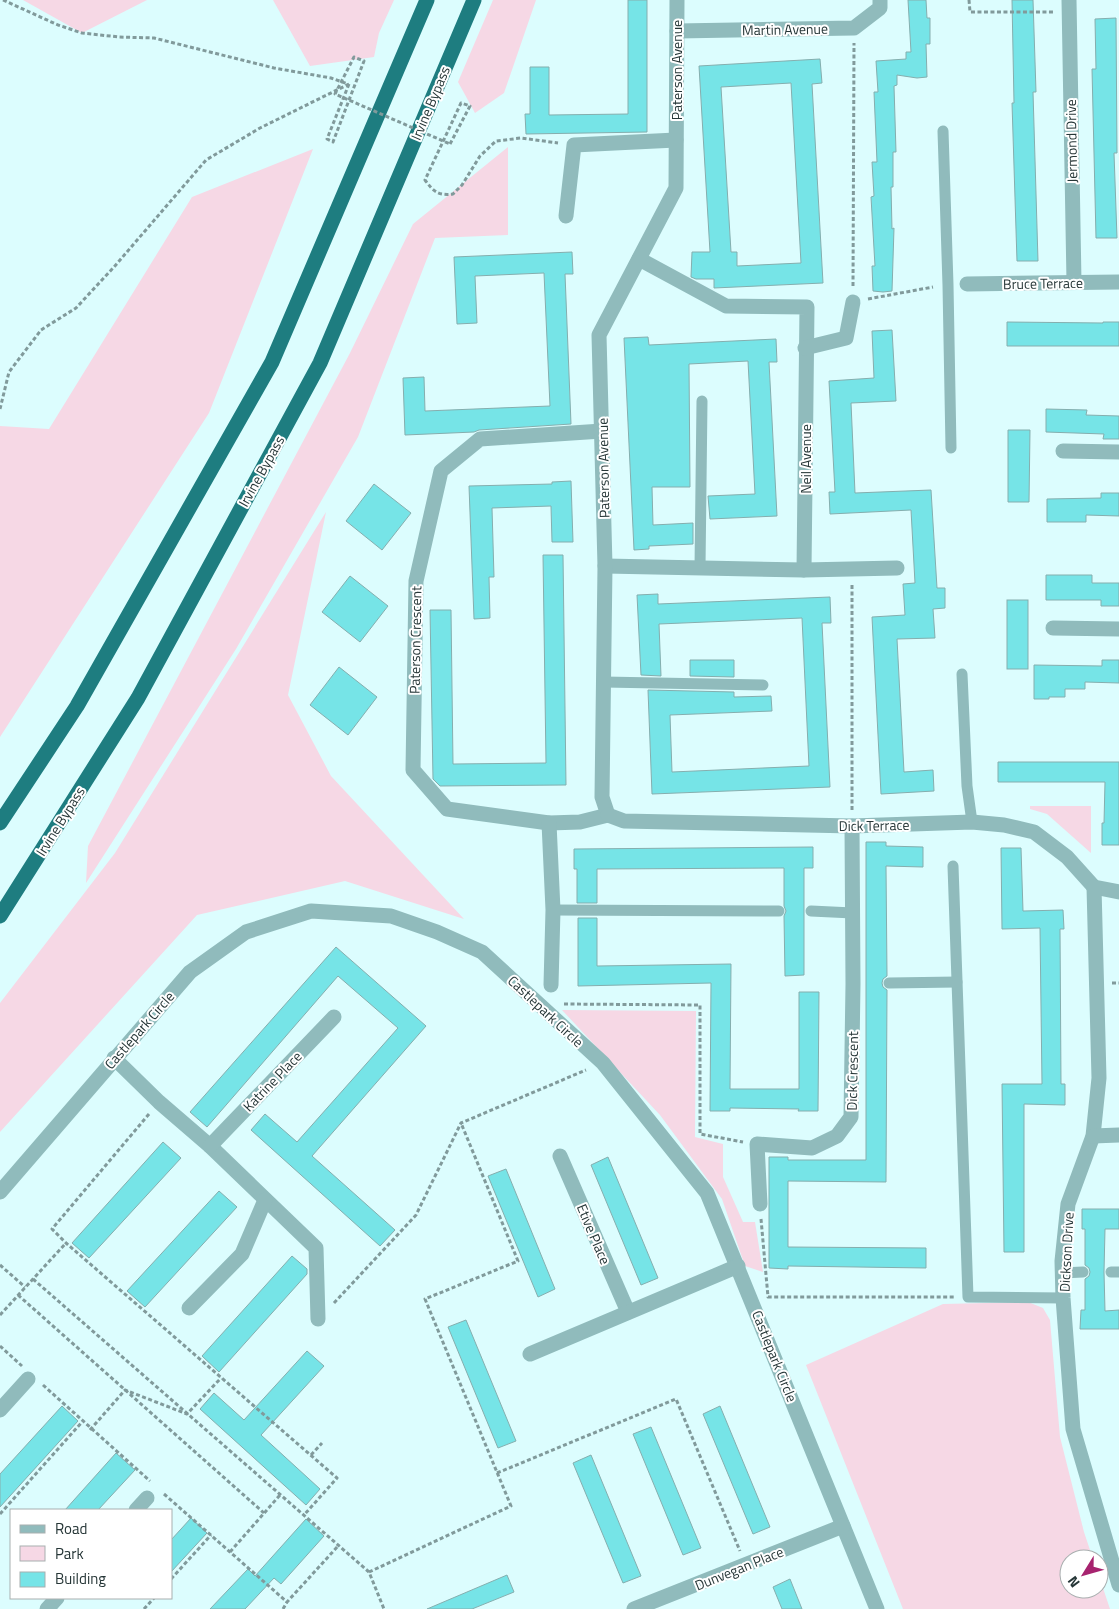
<svg xmlns="http://www.w3.org/2000/svg" width="1119" height="1609" font-family="'Titillium Web',sans-serif">
	<rect width="100%" height="100%" fill="#dcfdfe"/>
	<g fill="#f6d8e5">
		<polygon points="23,0 147,0 82,33"/>
		<polygon points="273,0 394,0 379,33 374,57 310,66"/>
		<polygon points="493,0 536,0 504,93 475,113 458,82"/>
		<polygon points="508,147 508,235 435,238 358,437 236,649 86,883 88,846 350,353 413,224"/>
		<polygon points="313,149 209,413 0,737 0,426 49,429 192,197"/>
		<polygon points="326,512 288,695 331,776 464,919 345,881 197,915 0,1132 0,1003 115,853"/>
		<polygon points="1030,806 1091,806 1091,853 1047,814 1030,809"/>
		<polygon points="562,1010 696,1011 695,1137 723,1144 723,1177 743,1222 755,1222 763,1272 745,1266 722,1199 660,1115"/>
		<polygon points="1028,1302 1043,1308 1050,1320 1060,1437 1084,1532 1093,1559 1069,1559 1069,1589 1099,1589 1099,1576 1110,1609 903,1609 806,1365 943,1304"/>
	</g>
	<g fill="#76e4e7" stroke="#85aeae" fill-rule="evenodd">
		<polygon points="628,0 647,0 647,132 526,134 525,114 530,114 530,67 549,67 549,115 628,114"/>
		<polygon points="908,0 926,0 927,18 930,18 930,44 926,44 927,77 917,78 897,75 897,85 894,86 896,152 893,152 893,187 891,187 892,229 894,228 892,291 883,292 873,291 872,266 875,266 871,197 874,196 872,162 877,162 874,92 878,92 876,61 906,59 906,52 911,52"/>
		<polygon points="1012,0 1033,0 1036,92 1033,92 1038,261 1017,261 1012,103 1014,103"/>
		<polygon points="1116,18 1117,153 1114,153 1117,238 1096,238 1092,69 1096,69 1095,19"/>
		<path d="M820,59L822,83L812,84L823,283L714,288V279H696L691,277L692,252H710L699,66ZM791,83L801,263L737,266V252H731L721,87Z"/>
		<polygon points="572,252 573,274 565,274 571,424 479,430 474,432 405,435 403,378 424,377 425,411 550,406 544,273 475,276 477,323 457,324 454,257"/>
		<polygon points="1007,322 1103,323 1103,322 1119,322 1119,346 1007,346"/>
		<polygon points="892,330 896,401 851,403 855,493 931,490 937,588 945,588 945,608 933,609 935,638 897,639 904,772 933,770 934,791 881,794 872,617 905,615 903,584 915,583 911,510 830,514 829,492 835,492 829,381 874,378 872,331"/>
		<polygon points="648,337 649,345 776,339 777,362 769,362 777,516 710,519 708,496 755,494 748,361 689,364 690,487 652,487 653,525 693,523 693,544 649,546 649,549 634,550 624,338"/>
		<polygon points="1046,409 1087,410 1086,415 1119,416 1119,439 1103,439 1104,434 1046,432"/>
		<polygon points="1008,430 1030,430 1029,502 1008,502"/>
		<polygon points="571,481 573,542 552,542 551,506 492,508 494,577 489,577 490,618 474,619 469,486 552,484 552,482"/>
		<polygon points="374,484 411,513 382,550 346,521"/>
		<polygon points="1101,493 1119,493 1119,516 1086,515 1086,522 1047,522 1047,499 1101,498"/>
		<polygon points="543,555 563,555 566,785 440,786 433,779 430,610 451,610 453,764 546,763"/>
		<polygon points="1046,575 1092,575 1092,583 1119,583 1119,606 1101,606 1101,600 1046,600"/>
		<polygon points="350,576 388,606 360,642 322,612"/>
		<polygon points="658,594 658,604 830,597 831,623 822,623 830,787 652,794 648,690 734,692 734,697 771,696 772,711 670,715 672,772 809,766 802,618 659,624 661,676 641,675 637,595"/>
		<rect x="1007" y="600" width="21" height="69"/>
		<polygon points="690,660 734,660 734,677 690,676"/>
		<polygon points="1102,660 1119,660 1119,683 1085,682 1085,689 1065,689 1065,697 1049,697 1049,699 1034,699 1034,665 1102,666"/>
		<polygon points="339,667 377,697 348,735 310,705"/>
		<polygon points="998,762 1119,762 1119,845 1102,845 1102,823 1104,823 1105,782 998,782"/>
		<polygon points="866,842 886,842 886,846 923,847 923,867 886,866 887,976 883,979 882,983 883,987 887,990 886,1182 788,1181 788,1247 926,1248 926,1268 788,1266 788,1269 769,1268 769,1157 788,1157 788,1160 866,1160"/>
		<polygon points="813,847 813,868 804,868 804,975 785,976 784,916 786,911 784,906 784,868 597,869 597,903 577,903 577,869 574,869 574,849"/>
		<polygon points="1001,848 1021,848 1023,911 1063,910 1064,929 1060,929 1061,1084 1065,1084 1065,1105 1024,1104 1024,1252 1004,1252 1002,1084 1042,1084 1040,928 1002,929"/>
		<polygon points="578,918 597,918 597,966 731,964 730,1089 799,1089 799,992 819,992 818,1111 798,1111 799,1109 730,1108 730,1111 710,1111 711,983 578,986"/>
		<polygon points="336,947 426,1026 312,1156 395,1230 380,1246 251,1130 265,1114 297,1142 398,1028 338,976 207,1127 190,1112"/>
		<polygon points="163,1142 181,1158 89,1258 72,1243"/>
		<polygon points="608,1157 658,1278 641,1285 591,1165"/>
		<polygon points="506,1169 555,1289 538,1297 488,1176"/>
		<polygon points="219,1191 237,1207 145,1307 127,1291"/>
		<polygon points="1082,1209 1119,1209 1119,1229 1105,1229 1104,1272 1105,1311 1119,1310 1119,1329 1080,1329 1081,1310 1085,1310 1085,1279 1089,1276 1090,1272 1089,1268 1085,1265 1085,1229 1082,1229"/>
		<polygon points="292,1256 307,1269 307,1274 219,1372 202,1356"/>
		<polygon points="466,1320 516,1441 498,1448 448,1327"/>
		<polygon points="307,1351 324,1366 261,1435 320,1489 306,1505 200,1409 214,1393 244,1420"/>
		<polygon points="62,1406 78,1421 0,1507 0,1474"/>
		<polygon points="720,1406 770,1527 753,1534 703,1414"/>
		<polygon points="651,1427 701,1548 683,1555 633,1434"/>
		<polygon points="116,1453 135,1470 98,1510 65,1510"/>
		<polygon points="591,1455 641,1576 623,1583 573,1463"/>
		<polygon points="191,1518 207,1533 171,1572 171,1540"/>
		<polygon points="306,1519 324,1536 281,1584 274,1578 245,1609 210,1609 248,1569 255,1576"/>
		<polygon points="507,1575 514,1592 472,1609 427,1609"/>
		<polygon points="790,1579 802,1609 782,1609 773,1587"/>
	</g>
	<g fill="none" stroke-linecap="round" stroke-linejoin="round">
		<g stroke="#819a9b" stroke-width="3" stroke-dasharray="4 2.5" stroke-linecap="butt">
			<polyline points="3,0 58,25 82,33 119,37 154,38 274,68 331,78 348,84"/>
			<polyline points="969,0 970,12 1054,12"/>
			<path d="M450,144L470,106L461,103L425,180C433,191 438,196 453,194L462,185L480,156L496,141L521,138L558,143"/>
			<polyline points="853,286 854,43"/>
			<polyline points="868,299 933,287"/>
			<polyline points="0,409 9,372 41,330 76,308 114,267 206,160 260,128 349,84"/>
			<polyline points="852,810 852,584"/>
			<polyline points="1112,983 1119,983"/>
			<polyline points="564,1004 700,1005 700,1134 743,1142"/>
			<polyline points="149,1114 52,1229 66,1243 337,1478 304,1515"/>
			<polyline points="761,1219 768,1297 954,1297"/>
			<polyline points="0,1265 25,1287"/>
			<polyline points="33,1279 369,1572 384,1609"/>
			<polyline points="18,1295 264,1513"/>
			<polyline points="334,1303 416,1215 461,1123 586,1070"/>
			<polyline points="0,1315 66,1243"/>
			<polyline points="0,1346 22,1366"/>
			<polyline points="43,1385 150,1481"/>
			<polyline points="90,1430 125,1390 187,1414 221,1378"/>
			<polyline points="311,1455 322,1443"/>
			<polyline points="497,1473 676,1399 740,1551"/>
			<polyline points="164,1494 287,1602 339,1545"/>
			<polyline points="0,1514 82,1422"/>
			<polyline points="230,1552 280,1495"/>
			<polyline points="369,1572 511,1506 425,1299 518,1261 461,1123"/>
			<polyline points="171,1579 211,1535"/>
			<polyline points="144,1609 154,1598"/>
			<polyline points="283,1609 287,1602"/>
		</g>
		<g stroke="#90bbbc" stroke-width="11">
			<polyline points="943,131 948,285 951,448"/>
			<polyline points="700,568 702,401"/>
			<polyline points="962,674 967,786 972,822"/>
			<polyline points="604,682 763,685"/>
			<polyline points="953,866 968,1297 1063,1298"/>
			<polyline points="553,910 779,911"/>
			<polyline points="811,911 853,913"/>
			<polyline points="889,983 957,982"/>
			<polyline points="1111,1272 1119,1272"/>
			<polyline points="1062,1273 1083,1272"/>
		</g>
		<g stroke="#90bbbc" stroke-width="15">
			<polyline points="1069,0 1074,282"/>
			<polyline points="677,31 854,28 880,8 880,0"/>
			<polyline points="566,216 574,145 676,140"/>
			<polyline points="639,259 726,306 807,307 804,570"/>
			<polyline points="967,284 1119,282"/>
			<polyline points="805,348 846,338 853,302"/>
			<polyline points="602,431 480,439 441,471 416,581 413,770 447,809 549,823 580,822 608,815"/>
			<polyline points="1063,451 1119,452"/>
			<polyline points="605,566 804,570 897,568"/>
			<polyline points="1053,628 1119,629"/>
			<polyline points="608,815 602,797 605,566 599,335 676,188 677,0"/>
			<polyline points="608,815 624,821 852,826 972,822 1004,825 1034,832 1067,857 1094,887 1119,892"/>
			<polyline points="549,823 553,910 551,985"/>
			<polyline points="1094,887 1099,1078 1093,1136 1068,1204 1062,1261 1063,1298 1073,1429 1119,1585"/>
			<polyline points="114,1058 159,1102 210,1146 316,1248 318,1319"/>
			<polyline points="1093,1136 1119,1135"/>
			<polyline points="210,1146 334,1017"/>
			<polyline points="560,1156 628,1312"/>
			<polyline points="0,1192 190,972 246,932 311,911 391,916 437,932 482,952 603,1063 707,1193 877,1609"/>
			<polyline points="760,1204 757,1144 812,1148 837,1136 851,1117 853,984 852,826"/>
			<polyline points="189,1308 242,1254 265,1200"/>
			<polyline points="530,1354 738,1266"/>
			<polyline points="0,1410 28,1379"/>
			<polyline points="136,1510 147,1498"/>
			<polyline points="47,1609 57,1598"/>
			<polyline points="634,1609 843,1526"/>
		</g>
		<g stroke="#1e7d80" stroke-width="15">
			<polyline points="0,823 77,706 272,362 427,0"/>
			<polyline points="0,916 138,698 320,363 474,0"/>
		</g>
		<polyline stroke="#819a9b" stroke-width="3" stroke-dasharray="4 2.5" stroke-linecap="butt" points="349,84 327,139 333,142 364,61 354,57 335,94 450,144"/>
	</g>
	<g text-anchor="middle" dominant-baseline="central" stroke-width="4" stroke-linejoin="round" paint-order="stroke">
		<g font-size="14" fill="#263637" stroke="#fff">
			<text transform="translate(785 29) rotate(-1)">Martin Avenue</text>
			<text transform="translate(676 70) rotate(-90)">Paterson Avenue</text>
			<text transform="translate(430 103) rotate(-67)">Irvine Bypass</text>
			<text transform="translate(1071 141) rotate(-91)">Jermond Drive</text>
			<text transform="translate(1043 283) rotate(-1)">Bruce Terrace</text>
			<text transform="translate(805 459) rotate(-90)">Neil Avenue</text>
			<text transform="translate(603 468) rotate(-91)">Paterson Avenue</text>
			<text transform="translate(261 471) rotate(-61)">Irvine Bypass</text>
			<text transform="translate(415 640) rotate(-89)">Paterson Crescent</text>
			<text transform="translate(60 821) rotate(-58)">Irvine Bypass</text>
			<text transform="translate(874 825) rotate(-1)">Dick Terrace</text>
			<text transform="translate(546 1011) rotate(43)">Castlepark Circle</text>
			<text transform="translate(139 1030) rotate(-49)">Castlepark Circle</text>
			<text transform="translate(852 1071) rotate(-89)">Dick Crescent</text>
			<text transform="translate(272 1081) rotate(-46)">Katrine Place</text>
			<text transform="translate(594 1234) rotate(67)">Etive Place</text>
			<text transform="translate(1066 1252) rotate(-87)">Dickson Drive</text>
			<text transform="translate(775 1356) rotate(68)">Castlepark Circle</text>
			<text transform="translate(739 1568) rotate(-22)">Dunvegan Place</text>
		</g>
	</g>
	<rect x="10" y="1509" width="162" height="90" fill="#ffffff" stroke="#a8afaf"/>
	<rect x="20" y="1525" width="25" height="8" fill="#90bbbc" stroke="#a8afaf"/>
	<text x="55" y="1534" font-size="15" fill="#263637">Road</text>
	<rect x="20" y="1546" width="25" height="15" fill="#f6d8e5" stroke="#a8afaf"/>
	<text x="55" y="1559" font-size="15" fill="#263637">Park</text>
	<rect x="20" y="1572" width="25" height="15" fill="#76e4e7" stroke="#a8afaf"/>
	<text x="55" y="1584" font-size="15" fill="#263637">Building</text>
	<g transform="translate(1084 1574) rotate(233)"><circle r="24" fill="#ffffff" stroke="#a8afaf"/>
	<path d="M0-4L9 19L0 12L-9 19Z" fill="#a7236f"/>
	<text y="-8" font-size="14" font-weight="bold" text-anchor="middle" fill="#263637">N</text>
	</g>
</svg>
